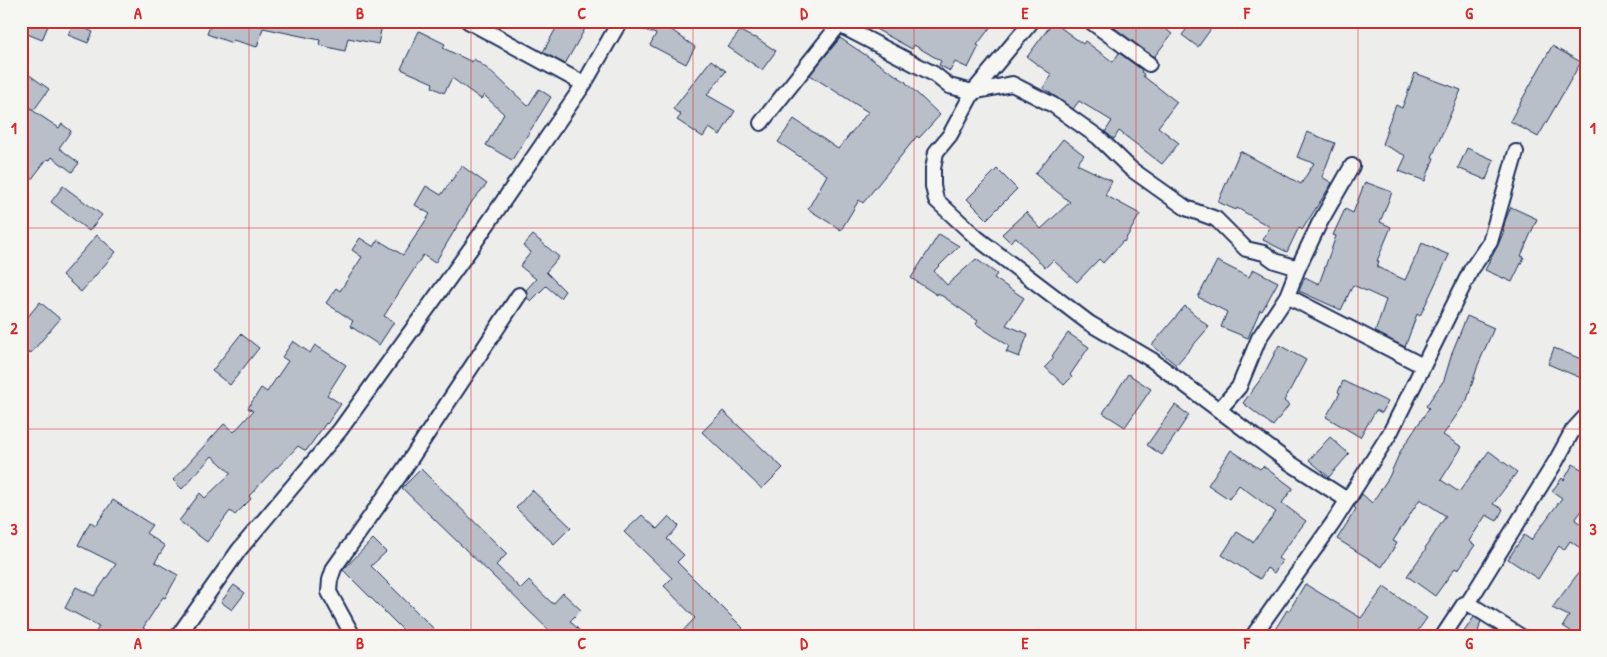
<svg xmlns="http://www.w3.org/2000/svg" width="1607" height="657" font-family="'Patrick Hand',sans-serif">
	<rect width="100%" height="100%" fill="#edeeec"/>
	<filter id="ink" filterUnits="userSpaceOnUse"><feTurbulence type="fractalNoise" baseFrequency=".02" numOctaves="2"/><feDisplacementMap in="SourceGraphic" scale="10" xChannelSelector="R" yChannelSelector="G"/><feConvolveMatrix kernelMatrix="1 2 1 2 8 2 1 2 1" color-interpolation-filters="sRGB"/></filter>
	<g filter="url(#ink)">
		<g fill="#b9bfc8" stroke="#1b2f5e">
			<polygon points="30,21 50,21 42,40 25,33"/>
			<polygon points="212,21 383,21 378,44 348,38 345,51 319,45 320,40 263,28 257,47 233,40 232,43 207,34"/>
			<polygon points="560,21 575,21 586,27 565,64 543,52"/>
			<polygon points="629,21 674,21 669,28 695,47 686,64 650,45 656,34 628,24"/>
			<polygon points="861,21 995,21 977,45 979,46 968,68 955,62 950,71 939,65 941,61 914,45 912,49"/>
			<polygon points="1105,21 1156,21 1172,34 1154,57"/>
			<polygon points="1193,21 1206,21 1213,26 1198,47 1182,35"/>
			<polygon points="1053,22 1083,44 1085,41 1113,62 1119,53 1142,70 1141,72 1144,74 1143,76 1177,102 1158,127 1179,143 1162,164 1119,131 1114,139 1109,135 1105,132 1112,121 1079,101 1073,109 1043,88 1052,75 1027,57"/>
			<polygon points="73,23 93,32 88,43 68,35"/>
			<polygon points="419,31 445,44 443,48 472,62 474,59 493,73 528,106 539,89 551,97 512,160 486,145 504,114 484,95 481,99 452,78 444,93 432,87 433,83 401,69"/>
			<polygon points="740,31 754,38 755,37 776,51 762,70 728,47"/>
			<polygon points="840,38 906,82 906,83 940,115 919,138 917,136 863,203 859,200 841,230 808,209 827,175 778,142 794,119 838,149 868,112 810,75"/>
			<polygon points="1552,46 1581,62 1538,137 1510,121"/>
			<polygon points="711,60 726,71 707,95 735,111 720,135 709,128 703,137 677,120 681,115 673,109"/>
			<polygon points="21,69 49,89 34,110 21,101"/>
			<polygon points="1415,73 1461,90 1432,157 1434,158 1425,181 1399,171 1406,156 1382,144 1388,128 1387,127 1396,105 1402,108"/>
			<polygon points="26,106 59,128 62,124 71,131 59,148 79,163 72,172 52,157 50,160 47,159 31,180 21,172 21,114"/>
			<polygon points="1307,132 1335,143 1322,177 1332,183 1302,230 1299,227 1287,252 1263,240 1270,227 1237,208 1236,210 1218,202 1240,151 1301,184 1314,163 1297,157"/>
			<polygon points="1063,139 1084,155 1077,164 1112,181 1105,195 1140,214 1124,242 1123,241 1103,263 1099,259 1077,282 1053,260 1045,268 1016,237 1010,242 1002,234 1026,212 1041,229 1070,202 1035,174"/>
			<polygon points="1467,148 1494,160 1486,180 1458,168"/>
			<polygon points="462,166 487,184 473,200 435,263 423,255 384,316 394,322 379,345 350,326 353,321 326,303 336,288 340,291 362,257 352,250 360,238 374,247 378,240 403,255 430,214 415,205 426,186 441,195"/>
			<polygon points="997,169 1017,189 987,219 967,199"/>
			<polygon points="1365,182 1392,192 1380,222 1391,227 1377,261 1379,261 1377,267 1405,280 1422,243 1449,255 1420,316 1417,314 1405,347 1375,332 1386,300 1353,285 1341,310 1299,291 1305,277 1319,284 1336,236 1333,235 1345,209 1353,213"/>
			<polygon points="63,186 102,215 89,231 51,202"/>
			<polygon points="1511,207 1537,219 1521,256 1524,257 1512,282 1485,270 1498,245 1504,231 1503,230 1505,221"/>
			<polygon points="939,234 959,246 934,271 947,285 976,259 997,274 994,278 1024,298 1006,325 1028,334 1019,357 1006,352 1009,346 976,324 978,321 938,293 937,295 911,278"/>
			<polygon points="97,235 116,252 81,292 62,275"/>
			<polygon points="533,235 559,257 546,272 565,291 560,298 546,286 531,301 527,298 526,290 536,279 520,266 531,252 523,246"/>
			<polygon points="1217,261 1249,277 1253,269 1278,282 1262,311 1260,310 1248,338 1221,327 1227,312 1198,297"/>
			<polygon points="40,302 60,319 30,354 21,347 21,325"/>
			<polygon points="1185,306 1209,327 1176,365 1152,345"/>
			<polygon points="1467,316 1494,328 1478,365 1467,400 1443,435 1462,447 1441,480 1459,492 1489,451 1517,472 1493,504 1503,509 1497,521 1486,515 1469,541 1475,545 1458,570 1455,568 1435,596 1407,576 1426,549 1425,548 1446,516 1420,499 1393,541 1397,543 1382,567 1337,539 1356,509 1354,507 1362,494 1372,503 1389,477 1400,452 1429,408 1426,406 1444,380 1453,350"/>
			<polygon points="1068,333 1089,347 1070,375 1072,377 1064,385 1045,367 1054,358 1052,356"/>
			<polygon points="241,334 259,348 230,385 212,371"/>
			<polygon points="293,341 310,353 315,345 346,365 327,395 341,404 327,424 326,423 306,451 298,446 277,468 276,467 249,496 251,499 235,515 230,511 207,542 179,521 200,493 205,498 231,473 212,456 182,489 173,480 224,424 234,432 253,411 248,408 261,388 267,392 288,361 282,357"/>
			<polygon points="1279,345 1306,360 1284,401 1289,405 1273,426 1243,403 1263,376"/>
			<polygon points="1554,348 1586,361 1586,366 1581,378 1548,364"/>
			<polygon points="1128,374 1151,389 1125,427 1103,413"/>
			<polygon points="1343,381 1388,402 1382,413 1376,410 1360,437 1326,417 1340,393 1338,392"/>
			<polygon points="1175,405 1189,415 1162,455 1147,445"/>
			<polygon points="723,411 783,468 762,489 702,432"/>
			<polygon points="1330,437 1349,454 1329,477 1309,460"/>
			<polygon points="1231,450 1260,469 1263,466 1293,488 1282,503 1306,521 1278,558 1282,561 1274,573 1267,568 1260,579 1222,555 1237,532 1253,542 1276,512 1239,485 1229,499 1208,485"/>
			<polygon points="1573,464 1586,472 1586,505 1575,520 1586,527 1586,552 1570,541 1564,550 1559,546 1538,579 1508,559 1524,535 1531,540 1562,498 1552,491 1562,478 1564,480"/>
			<polygon points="421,469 507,554 496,565 521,589 529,581 553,604 563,593 581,610 570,621 585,636 555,636 402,488"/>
			<polygon points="532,490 571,527 554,544 516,508"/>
			<polygon points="113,500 152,525 146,533 165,546 155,562 178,575 165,598 163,597 143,628 156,636 94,636 99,626 65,608 76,587 94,596 116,564 78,545 90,522 96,525"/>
			<polygon points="642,515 657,529 669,516 679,526 667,539 684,555 677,562 743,628 735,636 678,636 695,618 664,586 672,578 624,532"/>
			<polygon points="373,539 386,552 371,566 441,636 409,636 343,570"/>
			<polygon points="1586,563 1586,636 1578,636 1563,626 1569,616 1552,608"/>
			<polygon points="1305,584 1361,618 1384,587 1427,618 1414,636 1271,636 1287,610 1289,611"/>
			<polygon points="234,585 245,593 232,610 221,602"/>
			<polygon points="1474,617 1481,621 1477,636 1461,636"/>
		</g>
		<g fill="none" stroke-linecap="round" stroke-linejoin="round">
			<g stroke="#1b2f5e" stroke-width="18">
				<g id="minor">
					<polyline points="468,21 584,84"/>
					<polyline points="832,21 934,74 949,86 973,92 1012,84 1053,105 1098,137 1131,169 1186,208 1216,219 1246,249 1264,253 1275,261 1298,268"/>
					<polyline points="1032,21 973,92 950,135 936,152 933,169 933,186 936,200 977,238 1089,323 1152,360 1287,461 1347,500"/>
					<polyline points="1090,21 1149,64"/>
					<polyline points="761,123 842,21"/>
					<polyline points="1287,296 1423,366"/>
					<polyline points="1219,410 1239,387 1259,338 1287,296 1298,268 1319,224 1352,166"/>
					<polyline points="1468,603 1520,636"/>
					<polyline points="178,636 239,550 340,430 471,248 584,84 620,21"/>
					<polyline points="353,636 329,592 330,580 334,568 402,472 519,295"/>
					<polyline points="1253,636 1333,523 1390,433 1471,270 1490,242 1516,152"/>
					<polyline points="1443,636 1464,604 1468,603 1556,461 1573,430 1586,416"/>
				</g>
			</g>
			<use href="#minor" stroke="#f6f6f2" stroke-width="14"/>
		</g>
	</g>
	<path fill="none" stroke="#d62828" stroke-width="1" stroke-opacity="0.55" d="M249,21V636M471,21V636M693,21V636M914,21V636M1136,21V636M1358,21V636M21,228H1586M21,429H1586"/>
	<rect width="1607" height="657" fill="none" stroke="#f6f6f2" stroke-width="55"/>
	<rect x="28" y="28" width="1552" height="602" fill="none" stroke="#d62828" stroke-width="2"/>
	<g font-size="16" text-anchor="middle" font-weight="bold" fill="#d62828">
		<text x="138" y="19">A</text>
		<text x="360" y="19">B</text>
		<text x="582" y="19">C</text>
		<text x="804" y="19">D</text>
		<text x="1025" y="19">E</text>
		<text x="1247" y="19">F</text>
		<text x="1469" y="19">G</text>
		<text x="14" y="134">1</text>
		<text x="1593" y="134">1</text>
		<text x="14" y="334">2</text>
		<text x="1593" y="334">2</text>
		<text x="14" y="535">3</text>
		<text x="1593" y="535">3</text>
		<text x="138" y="649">A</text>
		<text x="360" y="649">B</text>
		<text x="582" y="649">C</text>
		<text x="804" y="649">D</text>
		<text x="1025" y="649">E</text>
		<text x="1247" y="649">F</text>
		<text x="1469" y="649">G</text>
	</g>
</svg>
